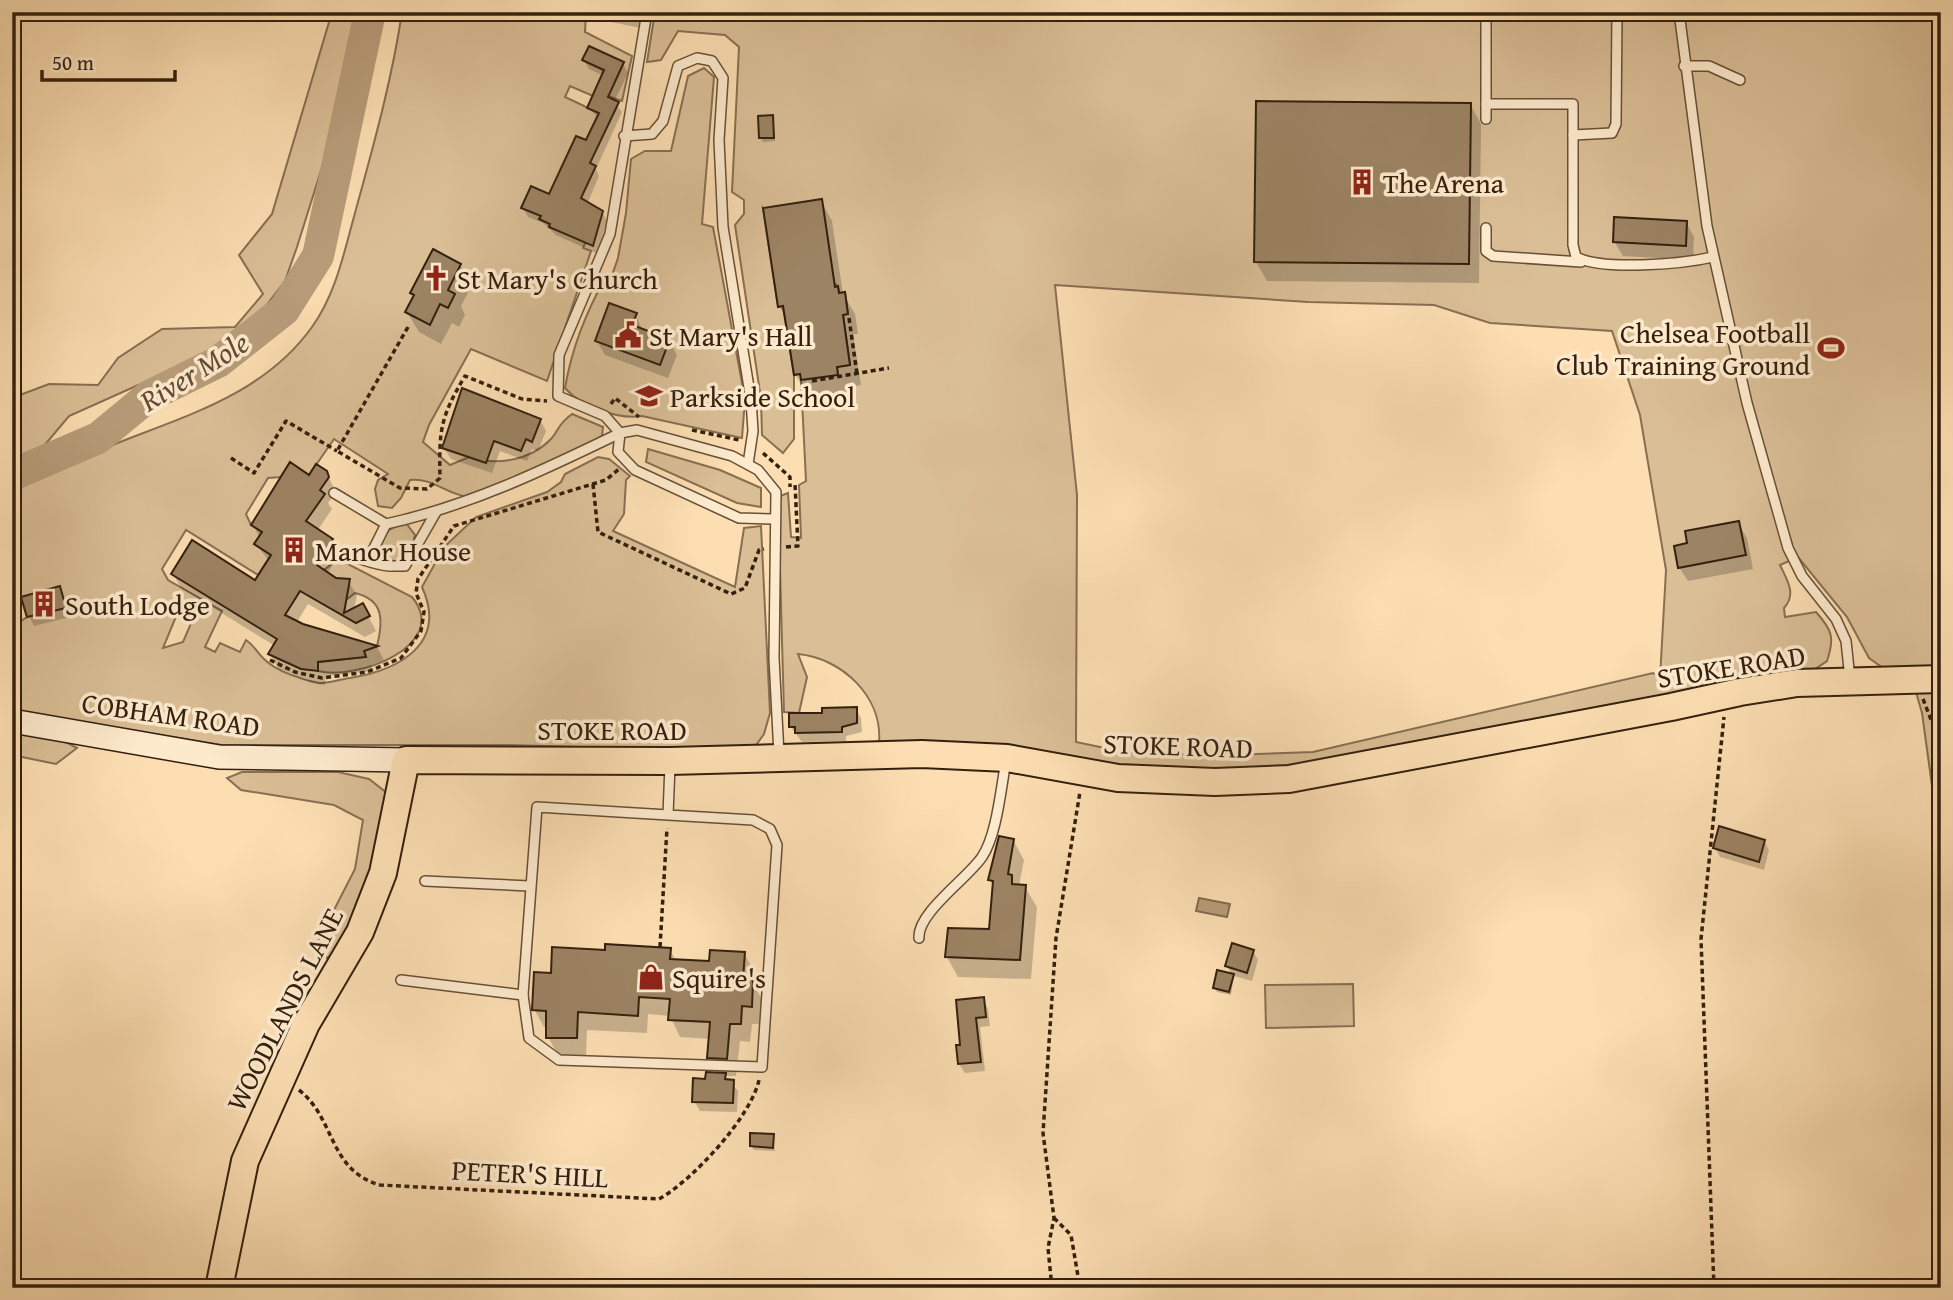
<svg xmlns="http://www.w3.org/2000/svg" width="1953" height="1300" font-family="'Gentium Book Plus',serif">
	<rect width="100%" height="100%" fill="#fcdeb2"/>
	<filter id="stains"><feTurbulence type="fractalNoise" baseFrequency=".00286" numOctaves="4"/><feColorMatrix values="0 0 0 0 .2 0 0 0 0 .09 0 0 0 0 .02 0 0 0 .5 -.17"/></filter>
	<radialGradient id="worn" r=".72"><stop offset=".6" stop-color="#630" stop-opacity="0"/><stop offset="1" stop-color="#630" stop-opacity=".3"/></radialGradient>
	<g fill="#dabe96" stroke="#876f52" stroke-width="2" fill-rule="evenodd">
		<polygon points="332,12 356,12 351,48 323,164 297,247 285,281 249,328 183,365 69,416 38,453 12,459 12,398 49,384 98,385 118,358 162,329 235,327 263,294 239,255 272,214"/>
		<path d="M402,12H598L596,18L586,15L585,32L632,56L622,101L608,96L624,62L583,60L605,71L593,96L570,86L565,97L599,113L586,140L576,136L539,219L550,224L549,227L586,241L583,248L591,251L547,381L471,349L429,425L423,442L450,465L469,457C495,466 530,461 551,439C560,429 557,425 572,414L603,427L602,436L575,452L469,497C447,495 432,477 410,480L401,498L392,508L378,506L375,489L378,480L388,474L334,439L309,475L290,462L281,477L268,478L246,514L251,525L262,532L254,544L271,555L258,575L186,530L162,569L168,580L222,611L205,647L215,652L220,643L240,652L246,640C255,646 257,653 264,659C276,671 302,680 319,683C327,684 341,679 350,678C399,670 448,644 422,587L444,547L476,517L547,492L561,482L565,474L598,457L609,459L630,476L626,480L624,514L613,531L735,587L744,528L761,526L770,713L764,734L751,752L511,745H222L12,711V627L27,617L22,601L12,602V488C45,478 74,461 105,448C180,417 262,397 312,327C336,294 344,252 355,213C373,147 392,80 402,12ZM182,602L195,614L183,642L163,648Z"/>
		<path d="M655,12H1941V668H1883L1869,658L1847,617L1798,557L1780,565C1787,580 1797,594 1784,608L1785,617L1816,612C1832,630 1835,637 1827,661L1812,671L1446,744L1212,777L879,743C883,696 841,658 798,654L807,677L799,713L784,712L778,497L788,493L791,537L801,538L799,485L806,481L801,380L838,375L837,367L850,365L843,315L848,314L845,293H839L838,287L763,208L778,306H783L794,375V439L783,453L762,435L761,399L735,225L744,214V200L732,192L739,47L725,35L678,31L661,60L647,62ZM1055,285L1308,302L1434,305L1490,323L1612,331L1640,415L1666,570L1660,678L1653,673L1313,752L1226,755L1129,753L1076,742L1077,495Z"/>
		<path d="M704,68L714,77L702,224L713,227L745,399L742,438L642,416C618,420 580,406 565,388C572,347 586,313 606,276L611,278L618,258L626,213L631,159L645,151H671L688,76Z"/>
		<polygon points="648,449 720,470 761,488 761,507 737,503 646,462"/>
		<path d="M406,523L415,535L412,549L400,562L388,560L378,550C382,532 389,528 406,523Z"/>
		<path d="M333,563H346L412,597C452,646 355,681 318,671V662L366,657L364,651L377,646C383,622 385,600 355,593L346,600L349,580L336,578L324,570Z"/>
		<polygon points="1916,692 1941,693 1941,851 1922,713"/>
		<polygon points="12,730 62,740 77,748 56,764 12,755"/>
		<path d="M242,772H338L369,779L387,793C377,841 369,930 327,958L316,945L355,869L363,820L334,805L241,790L227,778Z"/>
		<polygon points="1353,984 1354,1026 1266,1028 1265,985"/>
	</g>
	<polygon fill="#b89d7a" stroke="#836b4f" stroke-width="2" points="1199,898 1230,904 1227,917 1196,911"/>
	<g fill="#0003">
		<polygon points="601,12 644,12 641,28 606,21"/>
		<polygon points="584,60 623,64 628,73 614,102 622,112 596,169 599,176 587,204 602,212 607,221 598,254 556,235 543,223 528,217 523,208 550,197 587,142 598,118 589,108 604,76 589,69"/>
		<polygon points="1470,104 1481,124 1479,283 1267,281 1256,262"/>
		<polygon points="772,117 775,141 763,142 761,138"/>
		<polygon points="821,201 832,221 843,294 855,314 858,334 853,334 861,385 847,387 848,394 814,400 811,394 807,394 795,375 787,319 779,306"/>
		<polygon points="1686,222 1694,237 1693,260 1623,256 1614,241"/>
		<polygon points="460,265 472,285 461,306 465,315 459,327 452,323 441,344 419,332 407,312 415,298 412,293"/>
		<polygon points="635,314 643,331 669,340 677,355 668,378 605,355 597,341"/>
		<polygon points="540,420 546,431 538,451 532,449 527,461 500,451 492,473 451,459 444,448"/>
		<polygon points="326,472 336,492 328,503 332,509 317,531 332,540 340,554 327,574 335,579 348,581 357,595 354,610 363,606 376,631 365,637 308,604 297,622 377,647 384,660 371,665 373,671 326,676 325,685 311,683 278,668 270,654 275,646 181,588 173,574 256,582 269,561 256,544 260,538 253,525 310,477"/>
		<polygon points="1738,523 1747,538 1753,569 1688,581 1679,567 1689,545"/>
		<polygon points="59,588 70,617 34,626 29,616"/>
		<polygon points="856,709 861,718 862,732 846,736 846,741 802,742 790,726"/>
		<polygon points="1013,840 1024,860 1019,886 1025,887 1037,907 1031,979 958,977 947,957 990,930 994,887 990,880"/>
		<polygon points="1764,841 1769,850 1764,870 1720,857 1715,848"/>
		<polygon points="670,950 676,961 710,963 744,953 754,971 753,984 762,999 761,1024 752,1024 750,1042 740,1041 736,1076 725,1076 738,1091 737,1112 700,1111 694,1101 707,1081 718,1074 709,1058 710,1039 680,1037 670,1016 648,1014 647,1033 587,1030 586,1056 558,1055 548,1037 548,1028 544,1027 534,1009 552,975 607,952"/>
		<polygon points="1253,951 1258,960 1252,981 1234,976 1231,995 1217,992 1215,988 1232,975 1227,966"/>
		<polygon points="983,999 988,1009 990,1026 980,1027 985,1071 965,1073 959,1064 958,1047 962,1046"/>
		<polygon points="773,1136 775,1151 754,1150 751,1146"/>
	</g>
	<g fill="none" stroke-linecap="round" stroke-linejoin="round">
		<polyline stroke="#b89d7a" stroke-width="32" points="12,475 98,438 149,396 218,362 284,310 318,256 370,12"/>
	</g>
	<g fill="#9c8363" stroke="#34200e" stroke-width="2">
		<polygon points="589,46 624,62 608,97 619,102 590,163 596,166 581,198 603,211 593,246 549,227 550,224 539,219 541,216 521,208 531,186 549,194 576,136 586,140 599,113 587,108 604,70 582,60"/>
		<polygon points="1256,101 1471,103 1469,264 1254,262"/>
		<polygon points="773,115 774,138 759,138 758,116"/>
		<polygon points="822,199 835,287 838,286 839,293 845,292 848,314 843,315 850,365 837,367 838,375 801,380 800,374 794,375 783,306 778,307 763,208"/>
		<polygon points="1614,217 1687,221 1686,246 1613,242"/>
		<polygon points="433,249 461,264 448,290 455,294 448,308 440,304 430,325 405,312 414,295 410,293"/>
		<polygon points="609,303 637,313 632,325 670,339 660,365 595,341"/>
		<polygon points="462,388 541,419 532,442 526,439 521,451 494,441 486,463 442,448"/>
		<polygon points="290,462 309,475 316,464 327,471 329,477 320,490 325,494 306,521 333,539 317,565 336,578 350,579 344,613 363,603 370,616 356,623 300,591 285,615 303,624 378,646 364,651 366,657 318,662 318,671 301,669 268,654 277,639 171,574 192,540 255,580 271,555 254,544 262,532 251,525"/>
		<polygon points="1739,521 1746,555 1678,568 1674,546 1687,543 1685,531"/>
		<polygon points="60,586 66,608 27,617 21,597"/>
		<polygon points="857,707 857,723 842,727 842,732 795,733 795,727 789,727 789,713 822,713 822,708"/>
		<polygon points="1719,826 1765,840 1759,862 1713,848"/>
		<polygon points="999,836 1014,839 1008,874 1012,875 1012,884 1026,885 1020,960 945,957 948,928 989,929 993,881 988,880"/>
		<polygon points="1232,943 1254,950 1247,973 1225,966"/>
		<polygon points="605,944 671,948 670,959 709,961 710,950 745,952 743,979 753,980 752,1007 742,1006 741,1024 730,1024 727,1059 707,1058 710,1022 668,1020 670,999 639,997 638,1016 578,1012 577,1038 546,1038 546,1011 532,1010 534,972 551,973 552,947 605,950"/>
		<polygon points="1217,970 1234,974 1229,992 1213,988"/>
		<polygon points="984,997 986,1017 976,1018 981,1062 958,1064 956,1045 960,1045 956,1000"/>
		<polygon points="706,1072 726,1073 725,1079 734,1080 733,1103 692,1102 693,1078 705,1079"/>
		<polygon points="750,1133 774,1134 773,1148 750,1146"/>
	</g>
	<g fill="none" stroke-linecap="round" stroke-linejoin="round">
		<g stroke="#665037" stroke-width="12">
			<g id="lane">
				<polyline points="647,12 610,234 559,355 558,396 605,416 620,433 637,430 732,456 758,470 776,492 774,658 779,755"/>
				<path d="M1486,12V104H1573V245L1576,257C1603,271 1682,264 1713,257"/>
				<polyline points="1679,12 1707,226 1747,403 1788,548 1802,576 1836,619 1846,641 1850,679"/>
				<polyline points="1684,66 1709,66 1740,80"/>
				<polyline points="1486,104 1486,119"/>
				<polyline points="1573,135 1612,133 1616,124 1617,12"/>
				<polyline points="624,136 652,134 663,121 678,66 697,58 712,61 723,78 719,140 723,227 751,400 753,431 748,464"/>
				<polyline points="1486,228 1486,251 1493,256 1581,262"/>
				<polyline points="620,433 618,452 635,470 739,518 774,519"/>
				<path d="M334,493L386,524C469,506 544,470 620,433"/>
				<polyline points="386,524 373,550 390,566 405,566 436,512"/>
				<path d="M333,552C353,554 370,565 390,566"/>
				<polyline points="668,815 753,820 770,829 777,845 762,1067 559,1060 529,1038 523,995 537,807 668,815 670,765"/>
				<polyline points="425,881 530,886"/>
				<path d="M919,938C917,913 968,878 982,857C997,835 1001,787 1006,761"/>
				<polyline points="401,980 523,995"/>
			</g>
		</g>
		<g stroke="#34200e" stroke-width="26">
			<polyline id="secondary" points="12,721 219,757 406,760"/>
		</g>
		<g stroke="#34200e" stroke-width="30">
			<polyline id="primary" points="219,1288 245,1161 306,1024 360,932 383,873 406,760 670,761 922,754 1007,758 1118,778 1215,782 1289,779 1671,707 1740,692 1797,683 1941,679"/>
		</g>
		<g stroke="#34200e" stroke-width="3.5" stroke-dasharray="5 3.5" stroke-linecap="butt">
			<polyline points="849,318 857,374"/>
			<path d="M408,327L337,451L400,488L427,489L440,478C439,430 440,418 465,376L522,399L547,401"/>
			<polyline points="812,381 889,368"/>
			<polyline points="611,404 615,398 639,417"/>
			<polyline points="692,430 739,440"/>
			<polyline points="763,453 790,477 790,487"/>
			<polyline points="231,458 254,473 286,421 337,451"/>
			<polyline points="593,484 598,532 731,594 745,588 759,550 764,549"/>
			<polyline points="786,547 798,546 795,484"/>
			<polyline points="270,660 295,672 322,678 367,672 401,658 421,631 424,612 416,593 418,579 454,526 606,480 619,469"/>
			<polyline points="1923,699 1939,740 1941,758"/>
			<polyline points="660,947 667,828"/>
			<path d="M299,1090C336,1119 328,1170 380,1185L659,1199C692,1181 751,1117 759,1080"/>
			<polyline points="1054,1218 1071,1235 1080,1288"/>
			<polyline points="1052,1288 1048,1248 1054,1218 1043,1133 1056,938 1080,792"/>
			<polyline points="1714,1288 1701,939 1724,717"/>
		</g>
		<use href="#lane" stroke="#fdeacd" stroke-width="9"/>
		<use href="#secondary" stroke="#fdeacd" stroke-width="23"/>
		<use href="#primary" stroke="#fcdeb2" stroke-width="26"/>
	</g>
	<defs>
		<g id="building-bare" transform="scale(2.1)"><path d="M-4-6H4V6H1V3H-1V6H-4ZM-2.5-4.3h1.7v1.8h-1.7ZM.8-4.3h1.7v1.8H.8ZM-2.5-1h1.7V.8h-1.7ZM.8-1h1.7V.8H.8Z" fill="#8f2418" stroke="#fdeacd" stroke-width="2.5" paint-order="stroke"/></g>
		<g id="church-bare" transform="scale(2.1)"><path d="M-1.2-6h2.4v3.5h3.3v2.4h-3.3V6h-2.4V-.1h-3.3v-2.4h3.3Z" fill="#8f2418" stroke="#fdeacd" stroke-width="2.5" paint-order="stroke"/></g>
		<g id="civic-bare" transform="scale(2.1)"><path d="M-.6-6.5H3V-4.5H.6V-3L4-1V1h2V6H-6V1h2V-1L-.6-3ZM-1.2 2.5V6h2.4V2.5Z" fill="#8f2418" stroke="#fdeacd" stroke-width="2.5" paint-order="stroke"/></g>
		<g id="stadium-bare" transform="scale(2.1)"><path d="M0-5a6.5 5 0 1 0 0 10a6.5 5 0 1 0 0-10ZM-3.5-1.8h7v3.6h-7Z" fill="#8f2418" stroke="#fdeacd" stroke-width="2.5" paint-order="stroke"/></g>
		<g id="school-bare" transform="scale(2.1)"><path d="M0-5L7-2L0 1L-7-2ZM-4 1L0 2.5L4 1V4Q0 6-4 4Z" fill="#8f2418" stroke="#fdeacd" stroke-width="2.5" paint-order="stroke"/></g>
		<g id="shop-bare" transform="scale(2.1)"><path d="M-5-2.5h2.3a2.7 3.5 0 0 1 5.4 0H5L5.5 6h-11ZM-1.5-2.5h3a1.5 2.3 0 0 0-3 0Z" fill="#8f2418" stroke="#fdeacd" stroke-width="2.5" paint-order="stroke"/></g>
	</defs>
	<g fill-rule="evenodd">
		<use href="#building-bare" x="1362" y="182"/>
		<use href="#church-bare" x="436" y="278"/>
		<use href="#civic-bare" x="628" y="335"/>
		<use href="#stadium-bare" x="1831" y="348"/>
		<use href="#school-bare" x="649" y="396"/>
		<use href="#building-bare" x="294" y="550"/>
		<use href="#building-bare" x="44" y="604"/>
		<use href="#shop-bare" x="651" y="977"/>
	</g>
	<g text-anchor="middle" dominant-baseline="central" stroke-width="7" stroke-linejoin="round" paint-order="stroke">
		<g font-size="28" fill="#34200e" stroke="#fdeacd" text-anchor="start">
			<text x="1383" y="182">The Arena</text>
			<text x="457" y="278">St Mary's Church</text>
			<text x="1810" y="332" text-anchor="end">Chelsea Football<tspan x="1810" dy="32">Club Training Ground</tspan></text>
			<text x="649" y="335">St Mary's Hall</text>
			<text x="670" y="396">Parkside School</text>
			<text x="315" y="550">Manor House</text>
			<text x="65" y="604">South Lodge</text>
			<text x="672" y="977">Squire's</text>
		</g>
		<g font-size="28" fill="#34200e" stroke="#fdeacd">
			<text transform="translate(1731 666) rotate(-9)">STOKE ROAD</text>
			<text transform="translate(171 714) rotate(8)">COBHAM ROAD</text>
			<text x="612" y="729">STOKE ROAD</text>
			<text transform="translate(1178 745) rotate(2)">STOKE ROAD</text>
			<text transform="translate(284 1009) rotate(-63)">WOODLANDS LANE</text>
			<text transform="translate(530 1173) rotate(3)">PETER'S HILL</text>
		</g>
		<g font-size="30" font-style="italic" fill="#624c34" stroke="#fdeacd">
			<text transform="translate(194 371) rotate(-32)">River Mole</text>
		</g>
	</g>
	<rect width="1953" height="1300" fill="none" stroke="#fcdeb2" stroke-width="42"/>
	<rect x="14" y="14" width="1925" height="1272" fill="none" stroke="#34200e" stroke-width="3.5"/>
	<rect x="21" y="21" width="1911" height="1258" fill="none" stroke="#34200e" stroke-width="2"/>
	<path d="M42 70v10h133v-10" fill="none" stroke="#34200e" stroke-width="3.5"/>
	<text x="52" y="70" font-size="21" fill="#34200e" stroke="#fdeacd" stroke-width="5" paint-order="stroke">50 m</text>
	<rect width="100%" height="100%" filter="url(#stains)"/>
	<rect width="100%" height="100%" fill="url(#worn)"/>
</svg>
